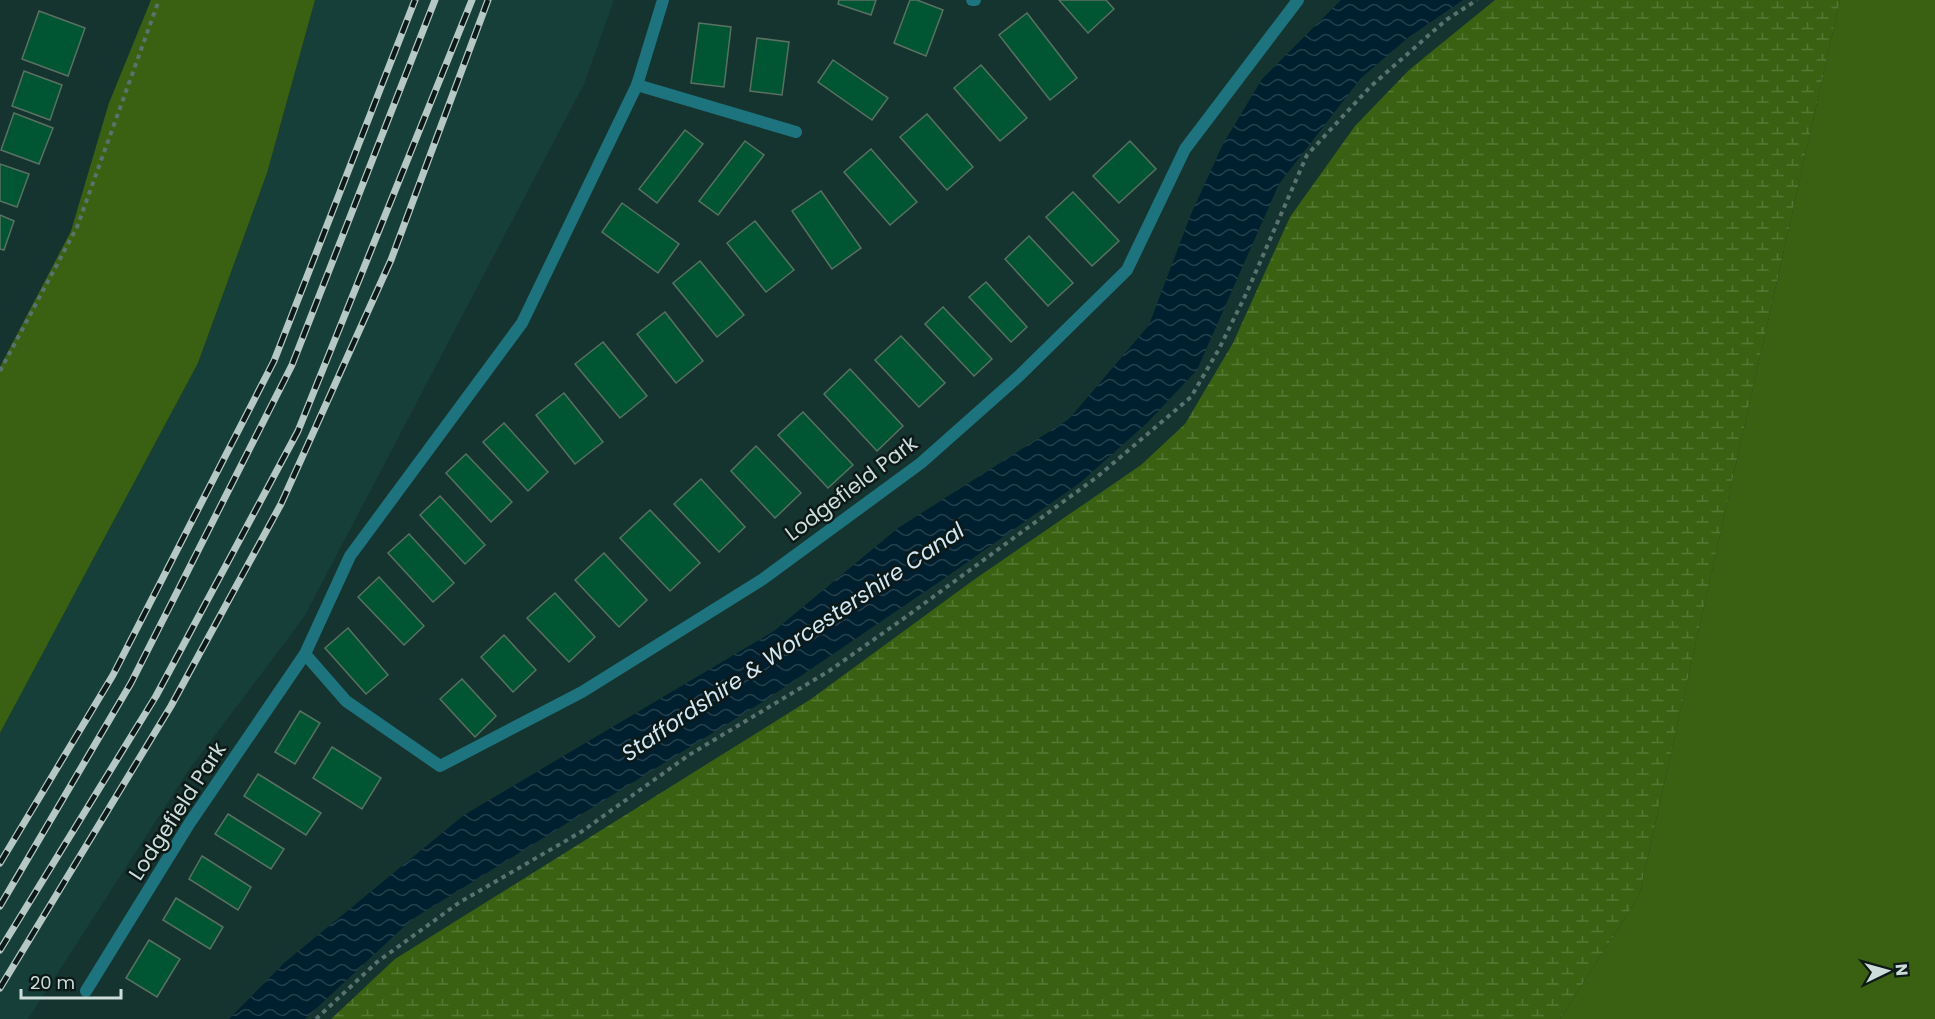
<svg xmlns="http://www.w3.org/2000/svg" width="1935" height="1019" font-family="Poppins,sans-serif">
	<defs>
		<pattern id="wetland-marsh" width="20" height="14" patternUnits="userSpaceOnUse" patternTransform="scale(1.5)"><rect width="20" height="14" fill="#3a6112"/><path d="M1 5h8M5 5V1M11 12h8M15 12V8" fill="none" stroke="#557734"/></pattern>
		<pattern id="water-waves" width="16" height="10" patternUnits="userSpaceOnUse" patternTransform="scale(1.5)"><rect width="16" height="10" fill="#00202f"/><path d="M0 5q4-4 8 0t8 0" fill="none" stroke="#24404d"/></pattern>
	</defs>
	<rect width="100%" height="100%" fill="#16342f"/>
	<polygon fill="#173f39" points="315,0 614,0 584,84 304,617 188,771 28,1019 0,1019 0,733 198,363 267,173"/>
	<g fill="#3a6112">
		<polygon points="151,0 315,0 267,173 198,363 0,733 0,367 71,231 109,103"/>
		<polygon points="1840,0 1935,0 1935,1019 1560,1019 1639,896"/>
	</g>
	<polygon fill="url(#wetland-marsh)" points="1495,0 1840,0 1639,896 1560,1019 331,1019 395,959 811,699 975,579 1141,465 1185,424 1233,343 1290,217 1355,126 1409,70"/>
	<polygon fill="url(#water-waves)" points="1341,0 1463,0 1409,37 1361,78 1279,184 1197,370 1147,423 1081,482 942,580 764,701 411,920 305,1019 229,1019 284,963 464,815 774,631 898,528 1069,419 1149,325 1191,214 1223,144 1262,79"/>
	<g fill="#005532" stroke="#597162" stroke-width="1.5">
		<polygon points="839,0 876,0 871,15 838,4"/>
		<polygon points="910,0 917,0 943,10 926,56 894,43"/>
		<polygon points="1059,0 1106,0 1114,9 1088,33"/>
		<polygon points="39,11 85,28 68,76 22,59"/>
		<polygon points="1027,13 1077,78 1050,100 999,35"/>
		<polygon points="699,23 731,27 724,87 691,83"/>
		<polygon points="757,38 789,42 782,95 750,91"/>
		<polygon points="833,60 888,98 872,120 818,82"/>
		<polygon points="981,65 1027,118 1000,141 954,88"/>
		<polygon points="24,71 62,85 50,120 12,106"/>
		<polygon points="14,113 53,128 39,164 1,150"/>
		<polygon points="927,114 973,167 947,190 900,137"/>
		<polygon points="685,130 703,144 657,203 639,189"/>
		<polygon points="745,141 764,155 718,215 699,201"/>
		<polygon points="1130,141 1156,169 1119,203 1093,176"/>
		<polygon points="871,149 917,202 890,225 844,172"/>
		<polygon points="0,164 29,174 17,207 0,201"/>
		<polygon points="821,191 861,248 832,269 792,211"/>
		<polygon points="1073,192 1119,241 1092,266 1046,217"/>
		<polygon points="622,203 679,244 658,273 602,232"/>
		<polygon points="0,215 14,221 4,250 0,249"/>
		<polygon points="755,221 794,270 766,292 727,243"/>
		<polygon points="1029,236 1073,283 1048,306 1005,259"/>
		<polygon points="700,261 744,315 717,337 673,283"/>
		<polygon points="986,282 1027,327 1011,342 969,297"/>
		<polygon points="943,307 992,359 974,376 925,324"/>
		<polygon points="665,312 703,361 676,383 637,334"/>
		<polygon points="901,336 945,383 919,407 875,360"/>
		<polygon points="603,342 647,396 620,418 575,364"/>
		<polygon points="850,369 903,426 877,451 824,394"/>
		<polygon points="564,393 603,442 575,464 536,415"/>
		<polygon points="803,412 853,465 828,488 778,435"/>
		<polygon points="504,423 548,472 528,491 483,442"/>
		<polygon points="756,446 801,493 775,518 731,471"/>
		<polygon points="466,454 512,502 491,522 446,473"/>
		<polygon points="701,479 745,527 719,552 674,504"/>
		<polygon points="440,496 485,545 465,564 420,515"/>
		<polygon points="650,510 700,563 670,591 620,538"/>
		<polygon points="409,534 454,583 433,602 388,553"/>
		<polygon points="604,553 647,600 619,627 575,580"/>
		<polygon points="379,577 424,626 404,645 358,597"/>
		<polygon points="555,593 595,637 569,662 527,618"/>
		<polygon points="348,628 388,675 366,694 325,648"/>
		<polygon points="504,635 536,670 513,692 481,657"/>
		<polygon points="462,679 496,716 475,737 440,699"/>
		<polygon points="300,711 320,723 295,764 275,752"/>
		<polygon points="332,747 381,778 362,809 313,778"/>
		<polygon points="258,774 321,813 306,835 244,796"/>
		<polygon points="228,814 284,849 271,869 215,834"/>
		<polygon points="202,856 251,887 238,910 189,879"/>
		<polygon points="176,898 223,927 210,949 163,920"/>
		<polygon points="149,940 180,959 157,997 126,978"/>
	</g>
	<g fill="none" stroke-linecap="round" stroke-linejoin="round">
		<g stroke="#59726d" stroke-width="4" stroke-dasharray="4.5 4.5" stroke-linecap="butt">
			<polyline points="0,371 77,227 159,0"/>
			<polyline points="316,1019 377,962 460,902 581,832 689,755 829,671 903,619 1097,477 1191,397 1219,349 1247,292 1307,155 1370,87 1446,20 1477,0"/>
		</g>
		<g stroke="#1d747f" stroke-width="12">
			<polyline points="663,0 637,85 522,323 350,556 305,654 346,701 440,766 582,692 763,579 921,463 1019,376 1127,270 1185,149 1298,0"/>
			<polyline points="972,0 975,0"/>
			<polyline points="637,85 796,132"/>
			<polyline points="86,991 189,824 305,654"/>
		</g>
		<g stroke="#b6c8c4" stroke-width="7">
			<g id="rail">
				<polyline points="0,863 113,675 274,361 415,0"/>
				<polyline points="0,906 131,683 292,365 435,0"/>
				<polyline points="0,950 156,696 298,431 472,0"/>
				<polyline points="0,988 171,706 281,504 391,260 488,0"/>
			</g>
		</g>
		<use href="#rail" stroke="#0c1917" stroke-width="4.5" stroke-dasharray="14" stroke-linecap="butt"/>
	</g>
	<g text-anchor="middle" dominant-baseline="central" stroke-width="5" stroke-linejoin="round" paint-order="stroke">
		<g font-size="21" fill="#cddeda" stroke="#0c1917">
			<text transform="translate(851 488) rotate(-37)">Lodgefield Park</text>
			<text transform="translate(177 811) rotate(-57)">Lodgefield Park</text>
		</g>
		<g font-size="22" font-style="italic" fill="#d2e8f5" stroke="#0c1917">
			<text transform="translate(793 642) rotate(-34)">Staffordshire &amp; Worcestershire Canal</text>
		</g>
	</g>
	<g transform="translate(1887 971) rotate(85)" stroke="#0c1917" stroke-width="4.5" paint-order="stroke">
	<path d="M0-4.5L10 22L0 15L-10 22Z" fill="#cddeda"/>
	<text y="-9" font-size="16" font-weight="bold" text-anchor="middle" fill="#cddeda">N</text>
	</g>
	<path d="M21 989v9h100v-9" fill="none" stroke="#cddeda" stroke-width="3"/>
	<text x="30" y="989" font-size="18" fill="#cddeda" stroke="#0c1917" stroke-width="4.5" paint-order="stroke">20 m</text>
</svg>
